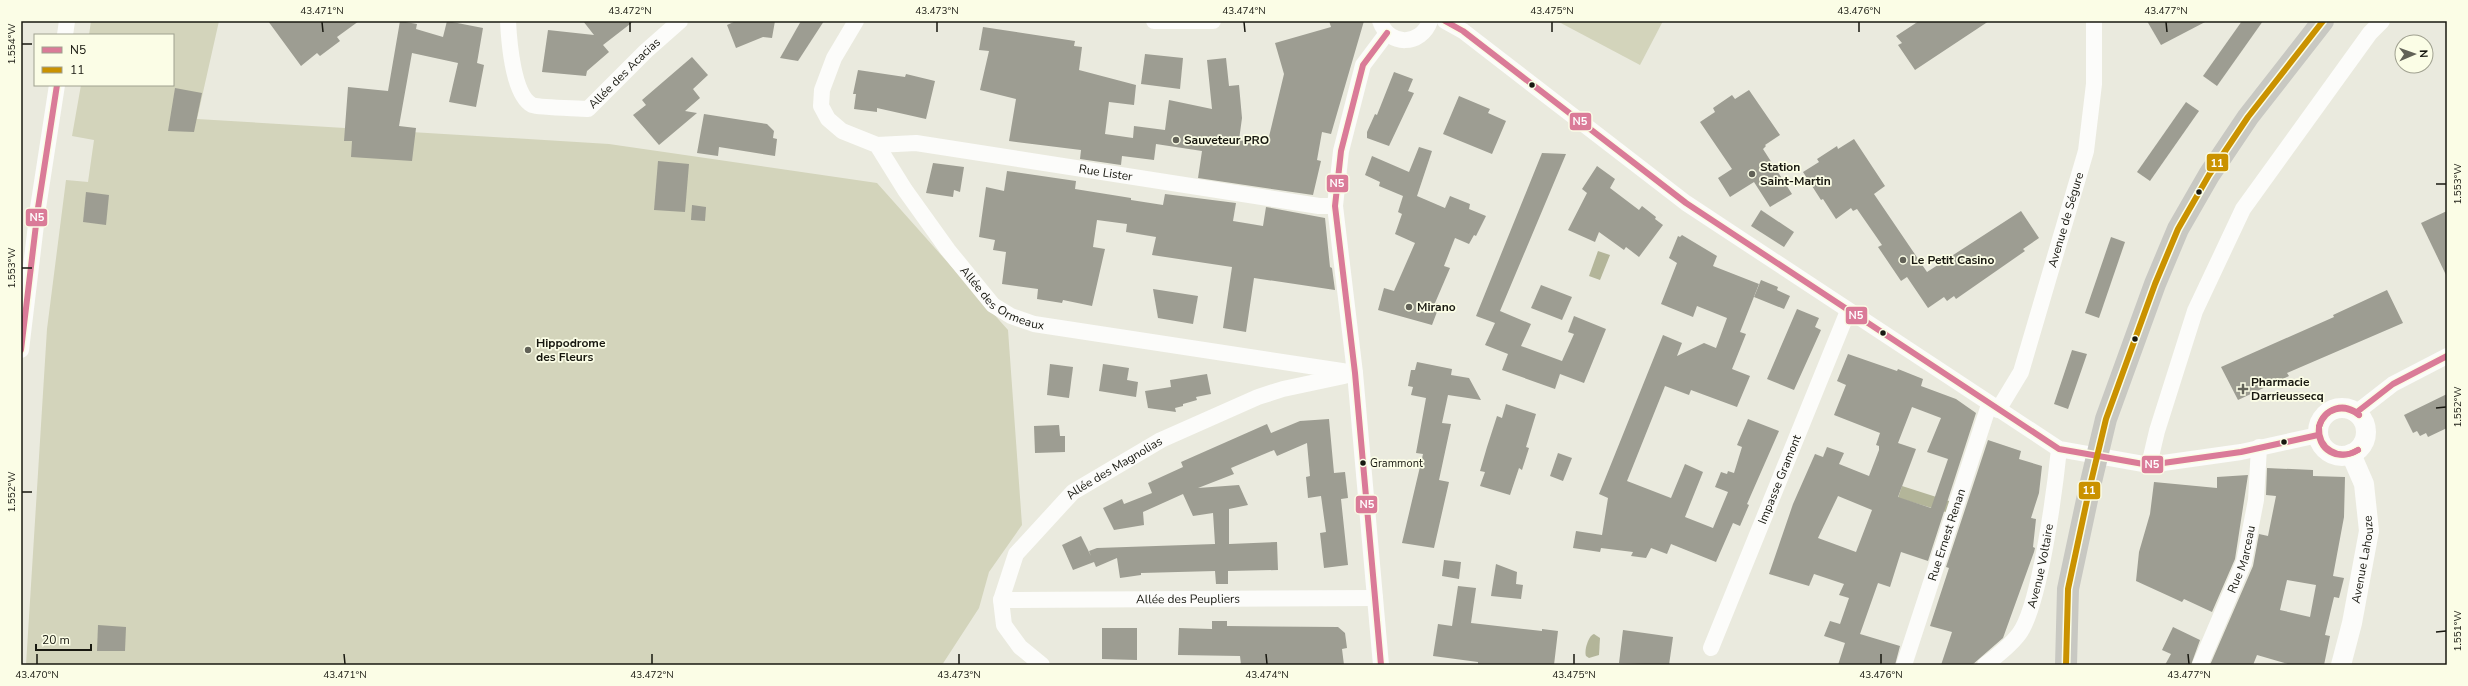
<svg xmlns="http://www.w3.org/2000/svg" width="2468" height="686" font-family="'Nunito Sans',sans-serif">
	<rect width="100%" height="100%" fill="#eaeade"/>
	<g fill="#d3d4bb">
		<polygon points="91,21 219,21 197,119 609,144 877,183 1008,330 1022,525 989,572 979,608 942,665 26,665 47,329 66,180 88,182 94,140 72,136 81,85 173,85 173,35 89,35"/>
		<polygon points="1557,21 1663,21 1640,65"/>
	</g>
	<g fill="#b3b599">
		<polygon points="1598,251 1610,255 1600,280 1589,276"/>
		<polygon points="1902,486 1952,502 1949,513 1898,498"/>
		<path d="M1594,634L1600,638L1599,655L1589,658L1586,656C1584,651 1588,636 1594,634Z"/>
	</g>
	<g fill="#9d9d92" fill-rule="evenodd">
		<polygon points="268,21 359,21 337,37 340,41 320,56 317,53 301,66"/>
		<polygon points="400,21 417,24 416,29 443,37 447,21 483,28 477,63 484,65 476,107 449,102 458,63 412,53 399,126 416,128 412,161 351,157 352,141 344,141 348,87 388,91"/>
		<polygon points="583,21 634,21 603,45 609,52 587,71 586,76 542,72 548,30 594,35"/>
		<polygon points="736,21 775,21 772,38 763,37 736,48 727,25"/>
		<polygon points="801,21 824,21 798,61 780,58"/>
		<polygon points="1329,21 1364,21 1331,134 1322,132 1317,160 1321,161 1313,195 1198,178 1202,151 1156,144 1154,160 1122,156 1121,165 1080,159 1081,150 1009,141 1016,99 980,90 989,51 979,50 983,27 1075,41 1074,46 1082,47 1079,70 1136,85 1134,105 1109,102 1105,134 1133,138 1134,126 1165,130 1169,100 1212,109 1207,60 1226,58 1229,86 1239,85 1242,118 1239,140 1267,145 1284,74 1275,43 1331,27"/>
		<polygon points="1919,21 1989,21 1915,70 1898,45 1902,43 1896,36"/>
		<polygon points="2147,21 2207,21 2161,45"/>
		<polygon points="2242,21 2263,21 2217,86 2203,76"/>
		<polygon points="1145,54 1183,58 1180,89 1141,84"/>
		<polygon points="692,57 708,75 693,89 700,98 685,111 697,113 659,145 633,115 646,105 642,100"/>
		<polygon points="858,70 905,77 906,74 935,81 926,119 877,108 877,112 854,109 856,94 853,94"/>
		<polygon points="1394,72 1413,79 1408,91 1414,93 1389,146 1367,138 1367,132 1375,114 1377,115"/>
		<polygon points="175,88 202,93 194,132 168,131"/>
		<polygon points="1749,90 1780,135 1765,145 1766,146 1763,149 1792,194 1770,207 1754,182 1730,197 1718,178 1732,169 1700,122 1715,112 1713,108 1732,95 1735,99"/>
		<polygon points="1459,96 1490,109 1488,113 1506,121 1492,154 1443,134"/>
		<polygon points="2186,102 2199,111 2150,181 2137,172"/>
		<polygon points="704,114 767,124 774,131 773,138 777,139 775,156 719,147 718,156 697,153"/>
		<polygon points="1854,139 1885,186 1874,194 1927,272 2021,211 2039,238 2023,249 2025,251 1956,299 1954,296 1947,301 1944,297 1928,308 1907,277 1901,281 1878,247 1882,245 1857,209 1853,211 1851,208 1836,219 1823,199 1821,200 1803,172 1819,162 1817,159 1837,146 1838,149"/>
		<polygon points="1419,147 1432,151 1417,196 1445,208 1450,196 1470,204 1469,209 1486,216 1476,236 1474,235 1469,244 1455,238 1444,266 1450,268 1435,303 1440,304 1432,325 1378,310 1384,288 1394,291 1415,243 1395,234 1402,214 1398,212 1403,196 1379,186 1380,182 1365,175 1372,156 1409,172"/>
		<polygon points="1542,153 1566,154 1500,311 1531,324 1521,346 1562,361 1574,334 1568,332 1574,316 1606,329 1584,383 1560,374 1555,389 1502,370 1508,354 1485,345 1495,323 1476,316"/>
		<polygon points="658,161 689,164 685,212 654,210"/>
		<polygon points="933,163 964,167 960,192 954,190 953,197 926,193"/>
		<polygon points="1597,166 1615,179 1610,188 1639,210 1642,206 1656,217 1655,219 1663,225 1639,257 1626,247 1624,250 1599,232 1595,242 1568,230 1587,193 1582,189"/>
		<polygon points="1007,171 1076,181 1075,189 1131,198 1131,200 1163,205 1165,194 1236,203 1233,221 1263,226 1266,207 1325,218 1330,267 1332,268 1335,290 1254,278 1246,332 1223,328 1232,267 1152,255 1156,237 1126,232 1127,224 1097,220 1093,247 1105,249 1092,306 1063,300 1062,303 1037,299 1038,289 1002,284 1006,252 993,250 995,240 979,237 986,187 1004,191"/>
		<polygon points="86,192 109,195 106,225 83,222"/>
		<polygon points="692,205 706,207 705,221 691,220"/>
		<polygon points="1761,210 1794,232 1784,247 1751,226"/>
		<polygon points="2447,211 2447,277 2421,223"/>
		<polygon points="1682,235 1717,256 1713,266 1759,284 1740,332 1746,334 1732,369 1750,376 1737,407 1691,390 1689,395 1665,386 1627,481 1671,498 1685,464 1703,472 1685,517 1713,528 1728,492 1715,487 1721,472 1727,474 1728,471 1734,473 1742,447 1737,445 1748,419 1779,431 1747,504 1749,505 1740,526 1733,523 1716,562 1671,544 1667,554 1651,548 1646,558 1631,556 1633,552 1601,548 1600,552 1573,548 1576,531 1602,535 1608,498 1599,494 1663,335 1682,343 1677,356 1704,343 1716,348 1727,318 1697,306 1693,317 1661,304 1677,263 1669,258 1678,236 1680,237"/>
		<polygon points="2111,237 2125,242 2099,318 2085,313"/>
		<polygon points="1761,280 1778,287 1777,290 1790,296 1784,309 1754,297"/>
		<polygon points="1541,285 1572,297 1562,320 1531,308"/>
		<polygon points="1153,289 1198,296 1193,324 1158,318"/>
		<polygon points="2387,290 2403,323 2287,373 2289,376 2238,400 2221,367 2334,317 2333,315"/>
		<polygon points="1797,309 1819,318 1815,327 1821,330 1794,390 1767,379"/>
		<polygon points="2072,350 2087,354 2068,409 2054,404"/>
		<path d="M1848,354L1897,371L1898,369L1923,379L1921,386L1956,399L1976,413L1928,561L1901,552L1890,587L1878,583L1860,634L1900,646L1895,665H1838L1845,643L1824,636L1830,621L1840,624L1849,598L1839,595L1844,584L1814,574L1809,586L1769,574L1793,504L1815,454L1823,457L1827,447L1844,453L1839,464L1869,476L1879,450V446L1876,445L1880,433L1834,415L1846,385L1837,381ZM1912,407L1941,418L1927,452L1948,459L1931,508L1898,497L1916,449L1898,443ZM1838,496L1872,510L1856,552L1818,538Z"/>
		<polygon points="1417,362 1452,369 1451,375 1469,378 1481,400 1448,395 1442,423 1451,424 1439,480 1449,482 1434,548 1402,543 1423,454 1416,453 1426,398 1411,395 1413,387 1408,386 1411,370 1415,370"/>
		<polygon points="1050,364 1073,367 1069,398 1047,395"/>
		<polygon points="1103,364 1129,368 1127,380 1138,382 1136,397 1099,391"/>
		<polygon points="1207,374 1211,394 1196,397 1197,400 1183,404 1183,406 1175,408 1176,412 1148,408 1145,391 1171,387 1170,380"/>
		<polygon points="2447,394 2447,428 2428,437 2426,433 2420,436 2417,431 2413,433 2404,415"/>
		<polygon points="1506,404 1536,414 1526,447 1529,448 1522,470 1519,468 1510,495 1480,486 1485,472 1480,471 1487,447 1497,416 1502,418"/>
		<polygon points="1329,419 1334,473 1345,472 1348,498 1341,499 1348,565 1324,568 1320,533 1326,532 1321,496 1308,498 1306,477 1310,476 1307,443 1277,456 1274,450 1231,468 1234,474 1198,488 1239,485 1248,505 1229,509 1229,544 1277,542 1278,570 1228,571 1228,584 1216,584 1215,571 1141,573 1141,575 1120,578 1117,558 1096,567 1094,562 1073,570 1062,545 1081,536 1091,556 1089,551 1097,548 1215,544 1213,513 1193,516 1183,494 1143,512 1144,525 1114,530 1103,508 1122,499 1124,504 1152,493 1148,483 1183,467 1181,462 1267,424 1271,433 1300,421"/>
		<polygon points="1059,425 1060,436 1065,436 1065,452 1035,453 1034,426"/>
		<polygon points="1988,440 2021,451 2019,459 2042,466 2039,493 2031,518 2036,519 2033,547 2035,548 2034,552 2003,638 1972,665 1941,665 1952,632 1930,626 1949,568 1946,567"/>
		<polygon points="1558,453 1572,458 1563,481 1550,476"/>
		<path d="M2267,468L2313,470V476L2345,477L2344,517L2333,576L2344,578L2339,598L2334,597L2325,635L2330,636L2324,665H2291L2257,655L2253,665H2210L2253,566L2259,534L2268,536L2276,496L2266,495ZM2287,580L2316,585L2310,617L2280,610Z"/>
		<polygon points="2248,475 2235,559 2212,612 2184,599 2182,602 2136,581 2139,552 2150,514 2154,482 2217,488 2217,477"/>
		<polygon points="1444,560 1461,562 1459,579 1442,576"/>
		<polygon points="1496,564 1517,572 1516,584 1523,585 1521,599 1491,596"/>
		<polygon points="1458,586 1476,588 1471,623 1542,631 1542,629 1558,631 1554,665 1478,665 1478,662 1433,656 1438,624 1452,626"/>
		<polygon points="1212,621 1227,621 1227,626 1338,627 1345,633 1347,648 1342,649 1344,665 1241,665 1240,656 1178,655 1179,628 1212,629"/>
		<polygon points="98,625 126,627 125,651 97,651"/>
		<polygon points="2173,627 2200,640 2191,665 2165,665 2171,654 2162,650"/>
		<polygon points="1102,628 1137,628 1137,660 1102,659"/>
		<polygon points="1623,630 1673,637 1669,665 1619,663"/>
	</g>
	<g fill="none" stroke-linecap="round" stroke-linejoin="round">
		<g stroke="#fcfcfa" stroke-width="16">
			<path id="s1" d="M508,21C509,41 513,95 532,105C541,108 577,108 588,109L646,51L680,21"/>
			<path id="s2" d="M856,21L834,58L822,90L821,106L828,119L842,131L877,145L905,190L948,250L993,305L1011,316L1034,324L1355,373"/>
			<polyline points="1154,21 1213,21"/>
			<path d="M1380,21C1389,47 1421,46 1430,21"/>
			<polyline points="1445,21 1463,31 1686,203 2059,449 2149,465 2241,452 2318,435"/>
			<polyline points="65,35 67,21"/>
			<path id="s3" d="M877,145L916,143L1319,206H1335"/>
			<polyline points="21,350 38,208 57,85"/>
			<path id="s4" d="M1998,410L2021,372L2086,151L2094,84V21"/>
			<polyline points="2357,412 2393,384 2447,356"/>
			<polyline points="2149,465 2157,431 2195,311 2243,209 2370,33 2382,21"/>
			<path id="s5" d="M1001,600L1375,598"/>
			<path id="s6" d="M1711,648L1848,311"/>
			<path id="s7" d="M1042,665L1020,647L1004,625L1001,600L1016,554L1073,492L1161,440L1258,397L1283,389L1344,376"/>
			<polyline points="1381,665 1355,373 1335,206 1341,151 1363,65 1387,33"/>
			<path id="s8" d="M1904,665L1989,405"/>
			<path id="s9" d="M1985,665C1997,656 2010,646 2019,634C2040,606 2055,488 2059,449"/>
			<path id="s10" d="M2200,665L2244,562L2256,500L2259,447"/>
		</g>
		<g stroke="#fcfcfa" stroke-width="20">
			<circle cx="2342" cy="432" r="24"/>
			<path id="s11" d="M2341,665L2352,623L2369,531L2364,484L2351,454"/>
		</g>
		<polyline stroke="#c8c8c2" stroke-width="22" points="2066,665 2068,589 2090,486 2106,419 2155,284 2178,229 2209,175 2248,117 2323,21"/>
		<g stroke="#fbfde6" stroke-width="9">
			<g id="bus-1">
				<polyline points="1445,21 1463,31 1686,203 2059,449 2149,465 2241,452 2318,435"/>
				<polyline points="21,350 38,208 57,85"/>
				<polyline points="2357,412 2393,384 2447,356"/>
				<path d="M2319,427C2318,448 2338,462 2358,450"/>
				<path d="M2319,427C2316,450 2338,462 2358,450"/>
				<path d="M2319,427C2323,408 2346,401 2359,415"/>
				<path d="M2319,427C2325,407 2344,404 2359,415"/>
				<polyline points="1381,665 1355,373 1335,206 1341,151 1363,65 1387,33"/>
			</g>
		</g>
		<g stroke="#fbfde6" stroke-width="9">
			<polyline id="bus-2" points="2066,665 2068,589 2090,486 2106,419 2155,284 2178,229 2209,175 2248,117 2323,21"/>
		</g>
		<use href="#bus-1" stroke="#da7b98" stroke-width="6"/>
		<use href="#bus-2" stroke="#ca9200" stroke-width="6"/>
	</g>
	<path fill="none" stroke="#181810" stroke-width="1.5" d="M322,22L323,32M630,22V32M937,22V32M1244,22L1245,32M1552,22V32M1859,22V32M2166,22L2167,32M22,44H32M2436,184H2446M22,268H32M2436,408L2446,407M22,492H32M2436,632L2446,631M37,654V664M344,654L345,664M652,654V664M959,654V664M1266,654L1267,664M1574,654V664M1881,654V664M2188,654L2189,664"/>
	<g fill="#181810" stroke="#fbfde6" stroke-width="1.5">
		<circle cx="1532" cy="85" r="3.5"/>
		<circle cx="2199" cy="192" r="3.5"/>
		<circle cx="1883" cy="333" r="3.5"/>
		<circle cx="2135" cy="339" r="3.5"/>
		<circle cx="2284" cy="442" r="3.5"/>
		<circle cx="1363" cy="463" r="3.5"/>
	</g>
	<g fill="#626258" stroke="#fbfde6" stroke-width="1.5">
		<circle cx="1176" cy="140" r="4"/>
		<circle cx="1752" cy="174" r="4"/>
		<circle cx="1903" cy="260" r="4"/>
		<circle cx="1409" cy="307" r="4"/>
		<circle cx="528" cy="350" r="4"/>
		<path d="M2241 383h4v4h4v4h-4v4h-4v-4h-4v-4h4z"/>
	</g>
	<g text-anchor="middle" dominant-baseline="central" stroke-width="3.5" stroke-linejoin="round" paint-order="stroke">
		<g font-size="11" fill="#181810" stroke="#fbfde6" text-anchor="start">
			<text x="1370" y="463">Grammont</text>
		</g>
		<g font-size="12" fill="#181810" stroke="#fbfde6">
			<text stroke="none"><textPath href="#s1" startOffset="197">Allée des Acacias</textPath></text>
			<text stroke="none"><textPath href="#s3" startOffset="231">Rue Lister</textPath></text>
			<text stroke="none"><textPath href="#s4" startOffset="203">Avenue de Ségure</textPath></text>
			<text stroke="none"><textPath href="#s2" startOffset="366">Allée des Ormeaux</textPath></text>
			<text stroke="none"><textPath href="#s7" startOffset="261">Allée des Magnolias</textPath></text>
			<text stroke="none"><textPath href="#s6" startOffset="182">Impasse Gramont</textPath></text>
			<text stroke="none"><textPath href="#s8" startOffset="137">Rue Ernest Renan</textPath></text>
			<text stroke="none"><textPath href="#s10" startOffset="114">Rue Marceau</textPath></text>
			<text stroke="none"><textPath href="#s11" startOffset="108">Avenue Lahouze</textPath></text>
			<text stroke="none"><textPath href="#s9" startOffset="118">Avenue Voltaire</textPath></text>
			<text stroke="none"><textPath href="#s5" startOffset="187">Allée des Peupliers</textPath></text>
		</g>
		<g font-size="12" font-weight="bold" fill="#181810" stroke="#fbfde6" text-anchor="start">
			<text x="1184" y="140">Sauveteur PRO</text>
			<text x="1760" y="167">Station<tspan x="1760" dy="14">Saint-Martin</tspan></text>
			<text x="1911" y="260">Le Petit Casino</text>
			<text x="1417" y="307">Mirano</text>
			<text x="536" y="343">Hippodrome<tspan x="536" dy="14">des Fleurs</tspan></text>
			<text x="2251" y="382">Pharmacie<tspan x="2251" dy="14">Darrieussecq</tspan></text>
		</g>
	</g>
	<g stroke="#fbfde6" stroke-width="1.5">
		<rect x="1569" y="112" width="23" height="19" rx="4" fill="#da7b98"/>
		<rect x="2206" y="153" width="23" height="19" rx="4" fill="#ca9200"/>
		<rect x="1326" y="174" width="23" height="19" rx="4" fill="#da7b98"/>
		<rect x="25" y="208" width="23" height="19" rx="4" fill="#da7b98"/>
		<rect x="1845" y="306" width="23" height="19" rx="4" fill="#da7b98"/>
		<rect x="2141" y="455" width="23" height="19" rx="4" fill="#da7b98"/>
		<rect x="2078" y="481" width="23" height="19" rx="4" fill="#ca9200"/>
		<rect x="1355" y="495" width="23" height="19" rx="4" fill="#da7b98"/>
	</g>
	<g font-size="11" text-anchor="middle" font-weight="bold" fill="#fff">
		<text x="1580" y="125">N5</text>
		<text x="2217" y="167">11</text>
		<text x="1337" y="187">N5</text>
		<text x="37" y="221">N5</text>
		<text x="1856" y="319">N5</text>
		<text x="2152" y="468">N5</text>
		<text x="2089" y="494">11</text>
		<text x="1367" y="508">N5</text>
	</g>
	<rect width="2468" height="686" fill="none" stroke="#fbfde6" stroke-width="44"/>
	<rect x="34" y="34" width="140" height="52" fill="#fbfde6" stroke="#a0a190"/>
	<rect x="42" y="47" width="20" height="6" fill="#da7b98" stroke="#a0a190"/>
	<text x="70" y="54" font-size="12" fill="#181810">N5</text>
	<rect x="42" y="67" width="20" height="6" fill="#ca9200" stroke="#a0a190"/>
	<text x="70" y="74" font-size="12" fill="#181810">11</text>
	<g transform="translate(2414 54) rotate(88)"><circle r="19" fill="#fbfde6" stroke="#a0a190"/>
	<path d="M0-3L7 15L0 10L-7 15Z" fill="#626258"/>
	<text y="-6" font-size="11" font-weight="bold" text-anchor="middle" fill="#181810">N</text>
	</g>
	<path d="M36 644v6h55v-6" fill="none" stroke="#181810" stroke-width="2"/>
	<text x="42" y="644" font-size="12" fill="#181810" stroke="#fbfde6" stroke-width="3" paint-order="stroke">20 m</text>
	<rect x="22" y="22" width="2424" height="642" fill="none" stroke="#181810" stroke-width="1.5"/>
	<g font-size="10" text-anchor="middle" fill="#181810">
		<text x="322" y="14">43.471°N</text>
		<text x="630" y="14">43.472°N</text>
		<text x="937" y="14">43.473°N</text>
		<text x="1244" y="14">43.474°N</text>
		<text x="1552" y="14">43.475°N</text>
		<text x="1859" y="14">43.476°N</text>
		<text x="2166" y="14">43.477°N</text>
		<text transform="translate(11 44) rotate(-90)" y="4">1.554°W</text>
		<text transform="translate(2457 184) rotate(-90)" y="4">1.553°W</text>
		<text transform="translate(11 268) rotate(-90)" y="4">1.553°W</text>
		<text transform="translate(2457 407) rotate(-90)" y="4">1.552°W</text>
		<text transform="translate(11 492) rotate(-90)" y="4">1.552°W</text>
		<text transform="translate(2457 631) rotate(-90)" y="4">1.551°W</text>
		<text x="37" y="678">43.470°N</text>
		<text x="345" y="678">43.471°N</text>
		<text x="652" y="678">43.472°N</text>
		<text x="959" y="678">43.473°N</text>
		<text x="1267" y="678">43.474°N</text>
		<text x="1574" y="678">43.475°N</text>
		<text x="1881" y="678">43.476°N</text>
		<text x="2189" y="678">43.477°N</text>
	</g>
</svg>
